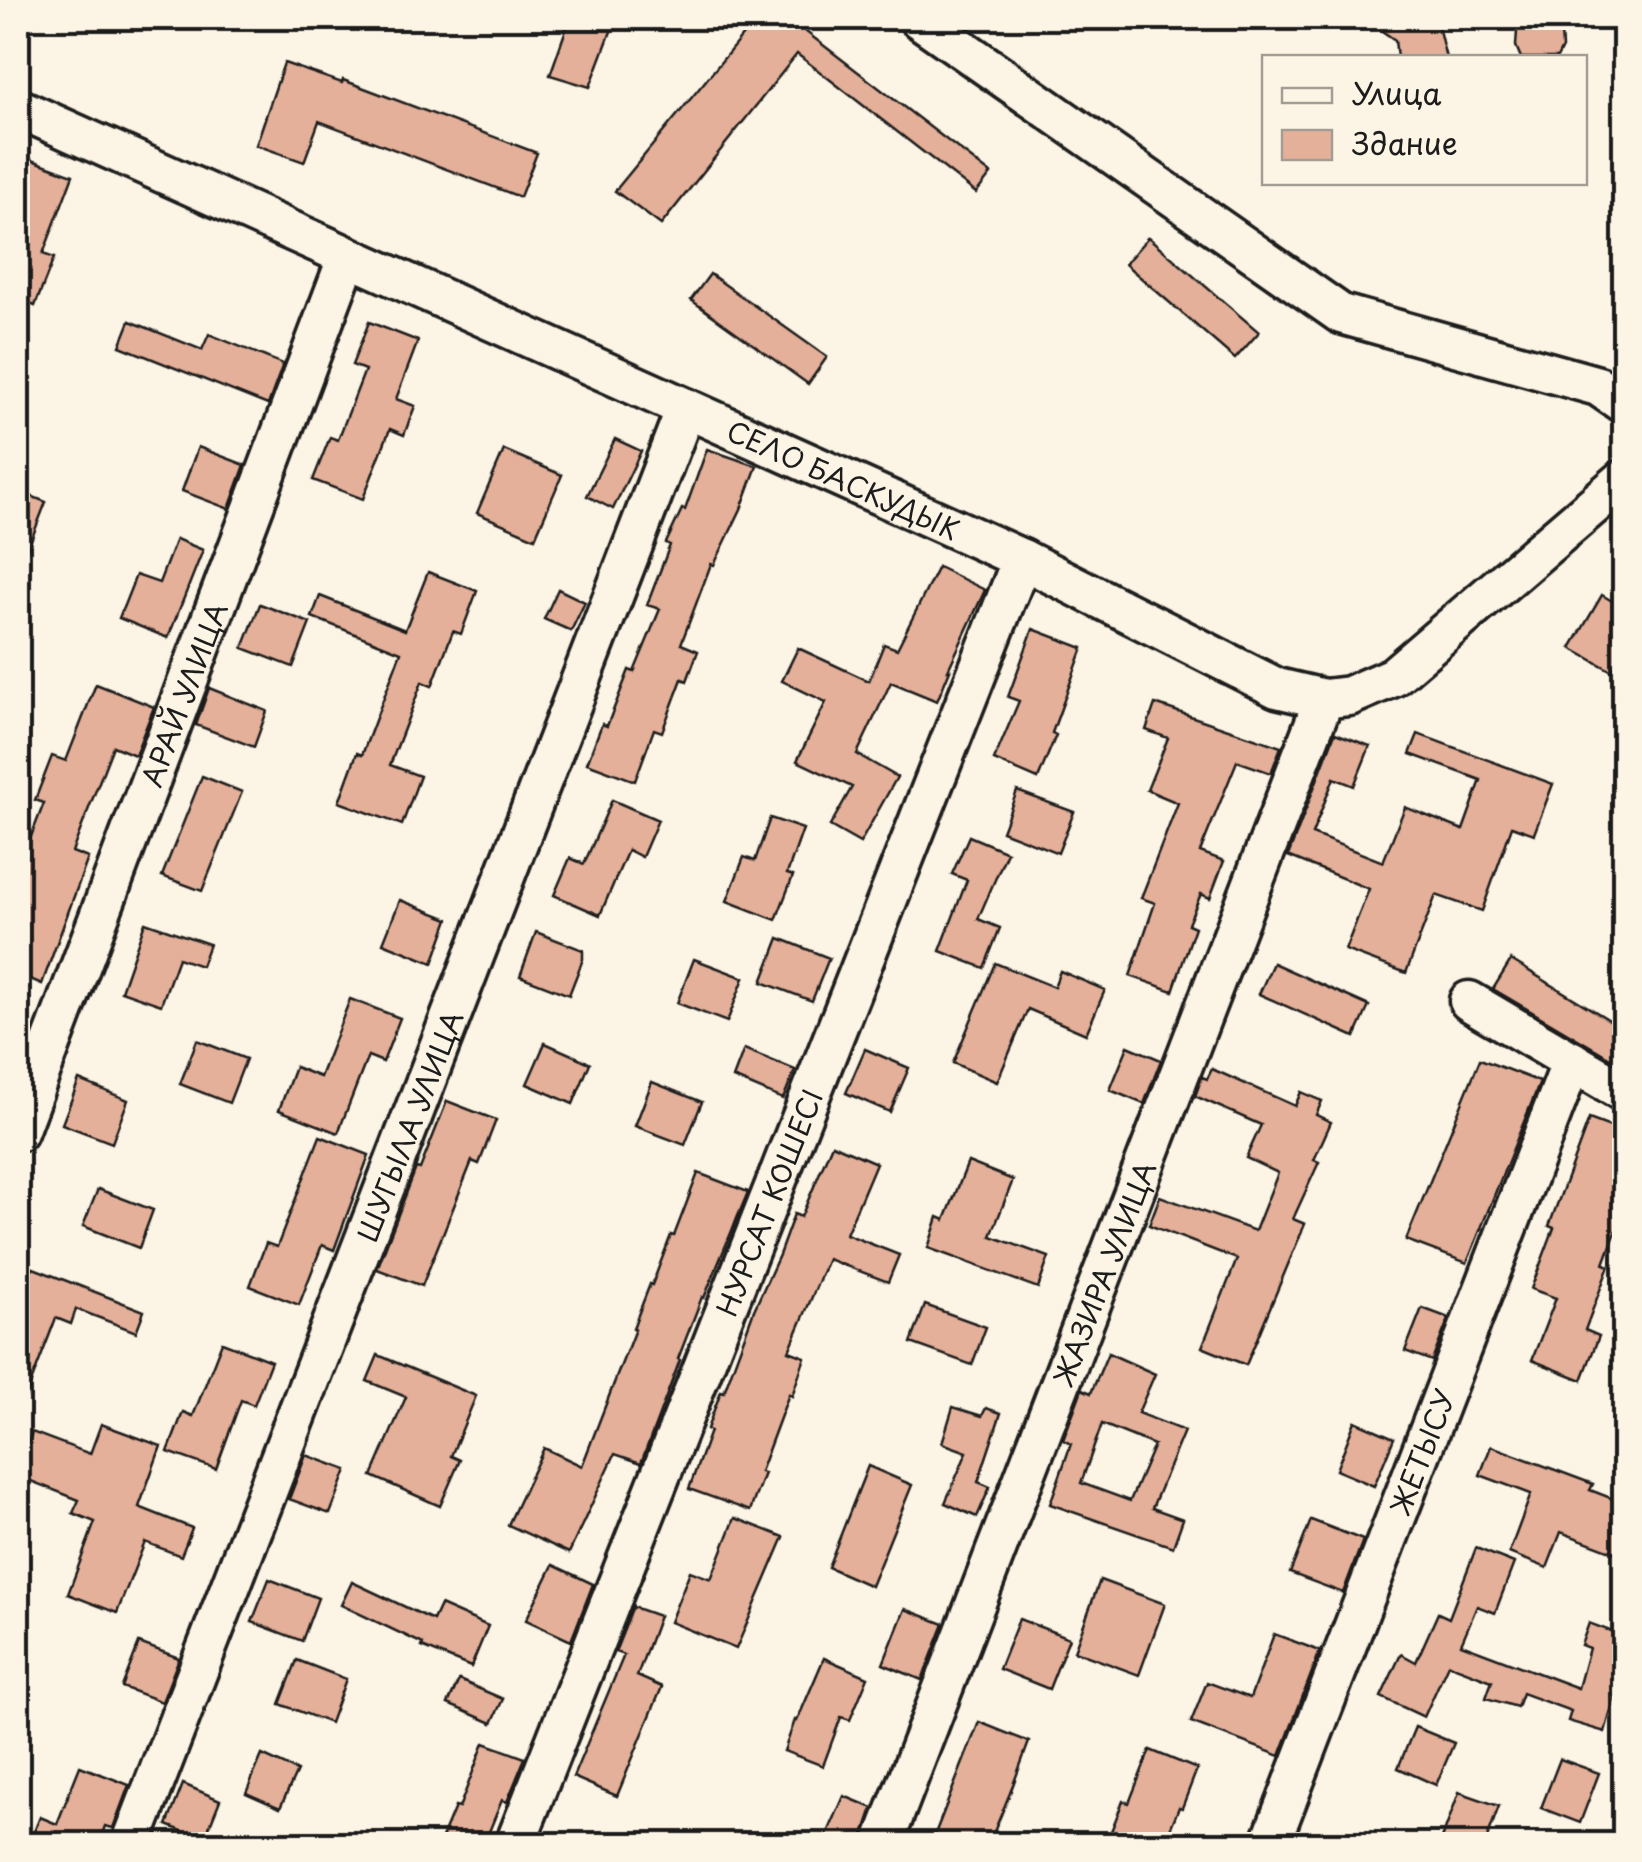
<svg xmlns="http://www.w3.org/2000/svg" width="1642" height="1862" font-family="'Playpen Sans',sans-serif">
	<rect width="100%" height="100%" fill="#fcf5e5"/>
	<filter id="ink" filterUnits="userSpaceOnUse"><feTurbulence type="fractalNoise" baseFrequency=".01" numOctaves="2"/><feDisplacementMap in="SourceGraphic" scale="20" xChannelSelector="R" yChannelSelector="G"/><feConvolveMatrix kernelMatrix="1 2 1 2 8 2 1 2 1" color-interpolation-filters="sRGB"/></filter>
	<g filter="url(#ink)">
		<g fill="#e5b099" stroke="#1c1c1c" stroke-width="2.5" fill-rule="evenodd">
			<polygon points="570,18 616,18 590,87 550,75"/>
			<polygon points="757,18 788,18 991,174 976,193 797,54 661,225 615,191"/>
			<polygon points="1363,18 1436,18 1446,58 1397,58 1395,40"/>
			<polygon points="1534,18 1549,20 1561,31 1562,48 1557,58 1521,58 1516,46 1517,31 1522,25"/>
			<polygon points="284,63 342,83 343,80 537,153 520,197 319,121 304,162 256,145"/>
			<polygon points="24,157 73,175 43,254 54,258 35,306 18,299 18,175"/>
			<polygon points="1148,237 1259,332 1235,359 1125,264"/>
			<polygon points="710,274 827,357 808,384 691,300"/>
			<polygon points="130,321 202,350 209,334 283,364 268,405 120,346"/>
			<polygon points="369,322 418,341 396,399 415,406 404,435 390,429 363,499 313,480 330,437 338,440 365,370 352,365"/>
			<polygon points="615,439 641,451 613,509 587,496"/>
			<polygon points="198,447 245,465 229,509 182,491"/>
			<polygon points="707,449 757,466 741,509 714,565 711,564 681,644 698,651 687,681 682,679 662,732 654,729 635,781 587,763 602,724 607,726 629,670 634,672 660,609 647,605 670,545 666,543 682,509 685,510"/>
			<polygon points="504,450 562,475 535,538 477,513"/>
			<polygon points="18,491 46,502 19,571 18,571"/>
			<polygon points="176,539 203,550 168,638 119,618 136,575 159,583"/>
			<polygon points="938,567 985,590 948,670 950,670 937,701 891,682 857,754 897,777 860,843 830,826 852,787 797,761 826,702 782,681 798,648 869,681 884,644 897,649"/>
			<polygon points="428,572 477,591 461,634 453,631 432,686 422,682 390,765 420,776 402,825 339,802 357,753 362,755 401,652 312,617 320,596 405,630"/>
			<polygon points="558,589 585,602 571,631 544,619"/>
			<polygon points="1602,595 1624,608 1624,649 1612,671 1571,648"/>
			<polygon points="260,604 310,623 293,667 243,648"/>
			<polygon points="1033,629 1083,648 1052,733 1056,735 1038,779 994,760 1019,701 1008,697"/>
			<polygon points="96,684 154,707 135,755 113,746 72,852 88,858 42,984 18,974 18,870 44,803 35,800 52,756 66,761"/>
			<polygon points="209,688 267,711 254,747 196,725"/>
			<polygon points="1155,704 1281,747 1271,773 1237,761 1200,852 1224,861 1210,898 1201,894 1188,924 1195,927 1173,991 1130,976 1155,903 1141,898 1178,803 1147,790 1168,738 1146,730"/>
			<polygon points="1335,733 1370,746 1354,786 1334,778 1312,834 1383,862 1405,807 1463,830 1481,780 1410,754 1418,734 1553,784 1534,834 1512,826 1482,911 1436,895 1406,973 1345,950 1369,889 1288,856"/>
			<polygon points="202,776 242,792 202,891 162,876"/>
			<polygon points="1017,791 1074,812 1058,853 1002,831"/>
			<polygon points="612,800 658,820 642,857 628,850 600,915 554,895 570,858 584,864"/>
			<polygon points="770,818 803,829 787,874 793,876 776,920 727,901 744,857 755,861"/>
			<polygon points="969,836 1007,852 978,919 1000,928 984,968 940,951 967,880 952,874"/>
			<polygon points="400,900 449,919 433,963 383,943"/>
			<polygon points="145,922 209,944 201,966 178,958 161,1005 121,991"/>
			<polygon points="536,932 583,950 583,959 569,995 520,976"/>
			<polygon points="779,938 829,958 812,1001 762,982"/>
			<polygon points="694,959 744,978 727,1022 677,1003"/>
			<polygon points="1511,960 1624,1029 1624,1066 1493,989"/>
			<polygon points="995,963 1054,987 1060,971 1105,990 1086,1034 1028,1009 997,1082 953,1063"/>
			<polygon points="1273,963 1369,1006 1355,1037 1259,994"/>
			<polygon points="350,999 400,1018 383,1062 368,1056 338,1133 279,1110 295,1067 320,1077"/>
			<polygon points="197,1040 246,1059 229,1103 180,1084"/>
			<polygon points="545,1043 590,1063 573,1104 527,1084"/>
			<polygon points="1128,1046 1161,1060 1144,1104 1110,1090"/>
			<polygon points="744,1049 795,1070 783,1099 733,1078"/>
			<polygon points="865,1049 909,1068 890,1112 846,1093"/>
			<polygon points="1480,1059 1540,1082 1467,1263 1406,1240"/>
			<polygon points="1212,1069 1295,1106 1301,1092 1322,1101 1316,1115 1331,1122 1314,1160 1319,1162 1293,1219 1305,1224 1246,1365 1202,1347 1237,1259 1149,1225 1160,1196 1255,1231 1278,1173 1246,1158 1261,1125 1195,1096 1202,1077 1207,1079"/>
			<polygon points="79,1080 128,1100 112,1143 62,1124"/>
			<polygon points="652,1082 702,1102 685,1145 635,1126"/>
			<polygon points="447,1101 496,1120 479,1164 472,1161 422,1286 377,1269 416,1168 420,1169"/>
			<polygon points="1589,1119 1624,1132 1624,1210 1604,1264 1609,1266 1585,1330 1599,1336 1582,1380 1532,1360 1556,1298 1531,1289 1554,1228 1549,1226"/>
			<polygon points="320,1136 369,1155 334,1250 322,1245 299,1305 250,1286 266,1243 277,1247"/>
			<polygon points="832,1144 876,1163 846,1234 899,1255 888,1282 828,1259 789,1351 805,1357 792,1396 789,1394 760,1472 764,1473 750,1511 689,1489 710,1431 707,1429 721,1391 724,1392 754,1310 779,1255 794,1214 801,1217"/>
			<polygon points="968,1162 1013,1180 991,1236 1049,1257 1038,1288 928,1248 938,1217 945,1220"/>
			<polygon points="698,1173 748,1192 704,1298 702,1297 678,1359 680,1360 641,1463 615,1454 569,1553 508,1525 544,1448 582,1466 635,1329 633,1328 650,1284 652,1285 671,1235 674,1236"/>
			<polygon points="98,1189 153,1210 139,1248 83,1226"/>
			<polygon points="18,1262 144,1311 136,1332 76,1309 71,1324 56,1318 19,1414 18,1414"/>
			<polygon points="925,1305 986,1327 972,1365 911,1343"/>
			<polygon points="1422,1308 1449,1318 1432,1361 1405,1351"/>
			<polygon points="222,1342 271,1361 254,1405 241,1400 216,1469 168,1452 183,1412 193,1416"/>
			<path d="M1108,1353L1155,1374L1138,1413L1184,1431L1152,1508L1183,1519L1173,1547L1050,1504L1071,1444L1063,1440L1082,1389L1091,1393ZM1102,1424L1154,1445L1130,1501L1081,1483Z"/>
			<polygon points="378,1355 476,1396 451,1456 460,1460 440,1506 372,1476 406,1397 367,1381"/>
			<polygon points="953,1407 982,1416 986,1408 1001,1413 978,1482 990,1487 977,1517 945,1503 967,1452 942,1443"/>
			<polygon points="1355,1421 1394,1438 1374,1486 1336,1470"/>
			<polygon points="101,1424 161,1446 139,1507 192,1528 181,1556 145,1542 117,1613 68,1594 95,1522 73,1513 79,1500 18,1476 18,1470 32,1432 90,1454"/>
			<polygon points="1491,1446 1593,1484 1590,1490 1624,1503 1624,1556 1561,1532 1547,1568 1509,1553 1531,1494 1480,1475"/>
			<polygon points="306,1455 347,1470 330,1514 289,1499"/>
			<polygon points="868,1466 912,1485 871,1586 828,1567"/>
			<polygon points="735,1518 784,1537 736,1649 670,1622 690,1571 711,1579"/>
			<polygon points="1311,1520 1363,1540 1343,1593 1290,1573"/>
			<polygon points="1476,1548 1514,1563 1495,1613 1477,1606 1461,1644 1578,1688 1589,1648 1581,1645 1589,1623 1624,1636 1624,1664 1605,1732 1568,1721 1571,1711 1522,1693 1517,1707 1486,1698 1492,1681 1448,1664 1424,1717 1381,1697 1401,1654 1416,1662 1438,1613 1449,1618"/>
			<polygon points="553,1565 593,1584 571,1641 526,1620"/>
			<polygon points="269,1579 318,1598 302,1641 252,1622"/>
			<polygon points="1100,1580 1165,1604 1139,1675 1074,1651"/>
			<polygon points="352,1582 433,1620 440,1605 488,1626 471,1667 422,1647 423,1644 341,1605"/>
			<polygon points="633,1607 659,1616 637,1676 662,1687 617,1796 573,1777 624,1655 615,1652"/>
			<polygon points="905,1609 944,1624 922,1680 883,1664"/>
			<polygon points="1019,1619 1069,1638 1049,1689 999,1669"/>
			<polygon points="1274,1634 1320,1651 1280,1756 1191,1722 1207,1682 1250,1698"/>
			<polygon points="139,1643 179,1658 162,1702 122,1687"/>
			<polygon points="824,1658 868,1677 850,1720 841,1717 823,1766 784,1751 795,1720 797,1721"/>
			<polygon points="297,1660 346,1679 330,1723 280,1704"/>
			<polygon points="459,1680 503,1699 492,1723 448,1704"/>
			<polygon points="979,1722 1029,1742 1010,1793 989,1844 931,1844"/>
			<polygon points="1415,1727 1454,1743 1436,1785 1398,1768"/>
			<polygon points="484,1743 525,1758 507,1802 502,1800 484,1844 457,1844 442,1838 455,1807 459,1808"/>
			<polygon points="1150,1750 1197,1769 1182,1808 1179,1807 1164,1844 1106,1844 1123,1801 1129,1803"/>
			<polygon points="262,1755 297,1771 280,1808 246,1793"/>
			<polygon points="1560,1759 1599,1773 1580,1823 1541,1808"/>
			<polygon points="80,1766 129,1785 113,1828 105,1826 100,1840 107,1844 29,1844 40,1817 57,1824"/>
			<polygon points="183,1784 220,1800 204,1840 167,1825"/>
			<polygon points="1459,1792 1499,1806 1485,1844 1440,1844"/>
			<polygon points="844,1796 873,1808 861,1844 823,1844"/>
		</g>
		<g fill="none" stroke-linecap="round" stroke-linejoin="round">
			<g stroke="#1c1c1c" stroke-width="45">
				<g id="minor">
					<polyline points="918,18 1341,314 1598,386 1624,404"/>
					<path id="s1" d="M18,108L1022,559L1277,688L1324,699L1349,696L1393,677L1624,479"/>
					<polyline points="1469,1001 1624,1092"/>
					<path id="s2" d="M18,1132L348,256"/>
					<path id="s3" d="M131,1844L686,408"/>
					<path id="s4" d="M515,1844L1022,559"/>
					<path id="s5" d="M883,1844L1324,699"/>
					<path id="s6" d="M1270,1844L1572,1061"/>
				</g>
			</g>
			<use href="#minor" stroke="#fcf5e5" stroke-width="38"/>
		</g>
	</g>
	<g text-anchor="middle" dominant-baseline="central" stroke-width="8" stroke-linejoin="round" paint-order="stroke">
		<g font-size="28" fill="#1c1c1c" stroke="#fcf5e5">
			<text stroke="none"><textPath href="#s1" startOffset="905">СЕЛО БАСКУДЫК</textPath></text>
			<text stroke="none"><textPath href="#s2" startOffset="468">АРАЙ УЛИЦА</textPath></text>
			<text stroke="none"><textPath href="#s3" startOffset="770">ШУГЫЛА УЛИЦА</textPath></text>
			<text stroke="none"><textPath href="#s4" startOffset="690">НУРСАТ КОШЕСI</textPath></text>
			<text stroke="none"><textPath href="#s5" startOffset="612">ЖАЗИРА УЛИЦА</textPath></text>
			<text stroke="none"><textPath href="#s6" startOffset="420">ЖЕТЫСУ</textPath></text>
		</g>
	</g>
	<rect width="1642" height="1862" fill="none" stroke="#fcf5e5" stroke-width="60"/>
	<rect x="30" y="30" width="1582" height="1802" fill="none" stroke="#1c1c1c" stroke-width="4" filter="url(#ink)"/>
	<rect x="1262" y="55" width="325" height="130" fill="#fcf5e5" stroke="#a29e95" stroke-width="2.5"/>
	<rect x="1282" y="88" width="50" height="15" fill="#fcf5e5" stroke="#a29e95" stroke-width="2.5"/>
	<text x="1352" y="105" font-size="30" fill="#1c1c1c">Улица</text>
	<rect x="1282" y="130" width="50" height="30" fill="#e5b099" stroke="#a29e95" stroke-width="2.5"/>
	<text x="1352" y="155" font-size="30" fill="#1c1c1c">Здание</text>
</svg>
